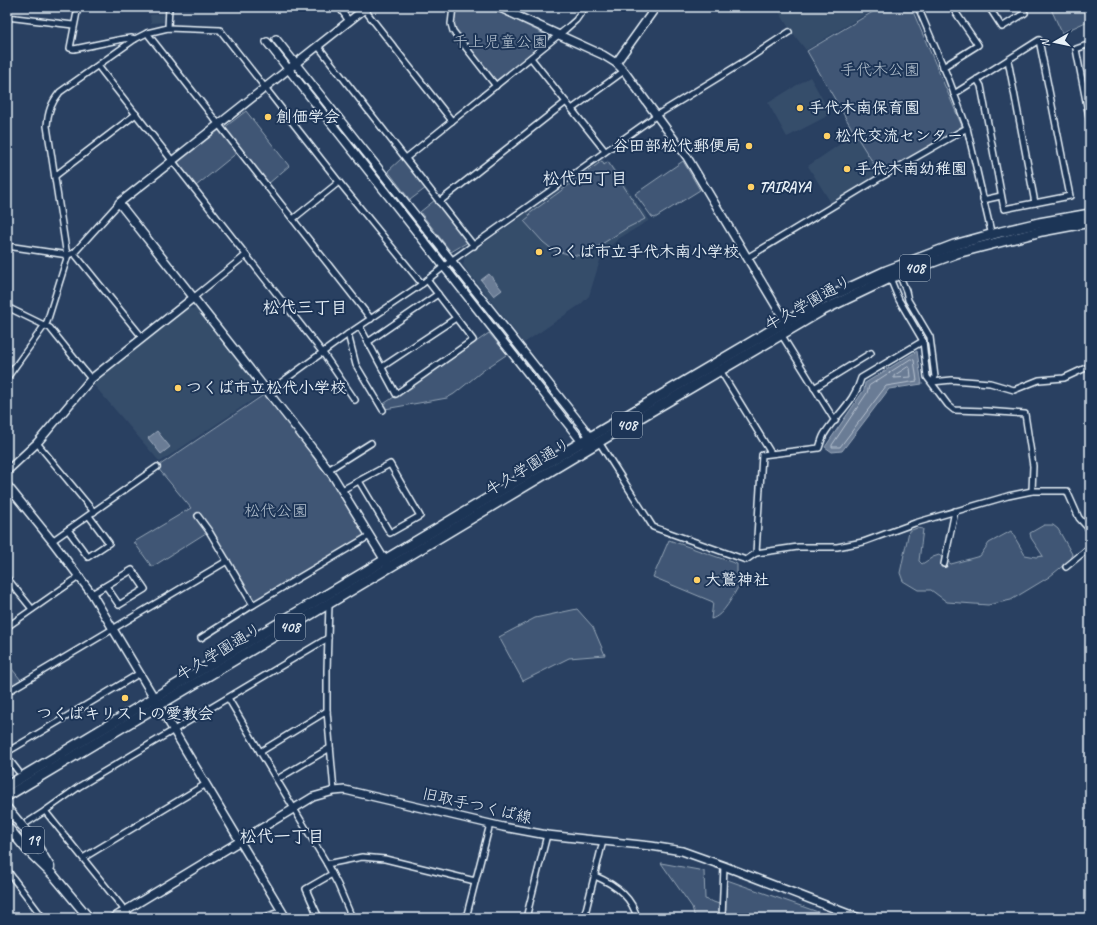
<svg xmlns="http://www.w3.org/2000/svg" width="1097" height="925" font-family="Caveat,'Klee One',sans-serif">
	<rect width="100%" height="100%" fill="#294061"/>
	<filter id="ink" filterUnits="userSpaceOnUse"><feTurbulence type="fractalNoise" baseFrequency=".025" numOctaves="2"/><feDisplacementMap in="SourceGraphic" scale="8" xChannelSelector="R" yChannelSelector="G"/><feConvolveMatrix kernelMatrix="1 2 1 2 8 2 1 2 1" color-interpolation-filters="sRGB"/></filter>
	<g filter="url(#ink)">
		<g fill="#364d6b">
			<polygon points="776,7 877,7 806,50 791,31"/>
			<polygon points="163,14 164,22 151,23 150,15"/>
			<polygon points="810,77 831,114 787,137 768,103"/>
			<polygon points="855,134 882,177 833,206 808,166"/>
			<polygon points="603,159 605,162 608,160 648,218 648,221 618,239 608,248 601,257 589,296 581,304 524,343 463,265 465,257"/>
			<polygon points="188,308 196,309 263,393 160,462 93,384"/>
		</g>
		<g fill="#415774" stroke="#94a4b6">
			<polygon points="456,7 489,7 552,38 497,80 494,80 454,29 453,21"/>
			<polygon points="881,7 911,7 962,126 882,177 855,134 807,51"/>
			<polygon points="1050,7 1090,7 1090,20 1062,33"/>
			<polygon points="246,111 289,166 268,184 224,128"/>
			<polygon points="216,130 220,130 238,152 196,186 179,164 178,161"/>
			<polygon points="402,158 426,188 410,200 388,171"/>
			<polygon points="602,161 604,165 608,162 645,219 627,228 583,256 568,254 553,250 543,242 524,221 530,216 529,214"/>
			<polygon points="683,161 700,190 655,218 652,217 635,194"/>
			<polygon points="435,200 468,242 451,252 420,212"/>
			<polygon points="489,333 507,354 506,355 485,369 454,394 447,398 385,409 382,405 394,397 395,398"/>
			<polygon points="268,392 316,453 369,536 253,605 209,531 152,567 134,542 191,508 157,467"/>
			<polygon points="1044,525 1053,525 1058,529 1072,554 1070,560 1049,577 1011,600 988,605 947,602 931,590 918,590 903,581 900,573 909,531 917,528 923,529 919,561 922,564 933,557 939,555 951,564 980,556 989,543 1011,531 1025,555 1036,557 1043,556 1031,538 1030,533"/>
			<path d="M669,540L737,564V574L740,584C733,595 724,616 711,619L713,602L653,577Z"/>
			<polygon points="577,609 593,627 605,655 569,658 523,681 499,637 535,618"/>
			<polygon points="7,663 21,680 7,689"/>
			<polygon points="661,863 704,871 705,899 722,905 727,880 835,918 695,918 692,907"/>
		</g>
		<g fill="#6b7c95" stroke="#9dabbd">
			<polygon points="489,274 502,290 494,296 481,280"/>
			<polygon points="917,351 922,384 889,389 842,451 832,452 825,447 864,390 865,383"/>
			<polygon points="157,431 170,447 161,454 148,438"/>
		</g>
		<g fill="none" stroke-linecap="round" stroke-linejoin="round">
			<g stroke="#b6c2d0" stroke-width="1">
				<polygon points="911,359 914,360 917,381 886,386 840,447 832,447 832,445 867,393 869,386"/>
				<polygon points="908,367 910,368 911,377 894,378 894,376"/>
			</g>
			<g stroke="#e8f1f8" stroke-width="8">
				<g id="street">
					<polyline points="78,7 70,48 74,49 123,39 131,38 135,39"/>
					<polyline points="339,7 349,21"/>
					<polyline points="453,7 451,24 453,31 496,86"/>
					<polyline points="918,7 949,80 967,128 992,236"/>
					<polyline points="989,7 1002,27 1025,13 1021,7"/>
					<polyline points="364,9 452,121"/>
					<polyline points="7,17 73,25"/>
					<polyline points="168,28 169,7"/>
					<polyline points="147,33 371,319"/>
					<polyline points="1090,44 1076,49 1090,122"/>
					<polyline points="318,46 474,246"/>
					<polyline points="531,58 605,151"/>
					<polyline points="1008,60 1035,203"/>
					<polyline points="98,66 323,353 355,400"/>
					<polyline points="943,67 978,45 952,7"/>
					<polyline points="954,94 1039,40 1070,196 1004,209 981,86 977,79"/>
					<polyline points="572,109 624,71"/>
					<polyline points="406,158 566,29 576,20 585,7"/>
					<polyline points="55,176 136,114"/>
					<polyline points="983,200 1001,196"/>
					<polyline points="439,202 566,102"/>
					<polyline points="293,219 339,182"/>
					<polyline points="7,246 68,255 74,253 119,203"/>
					<polyline points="74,253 142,337"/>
					<polyline points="747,258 876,180 967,128"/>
					<polyline points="899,274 906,291 908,300 930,337 935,377 932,382"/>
					<polyline points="890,278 899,300 923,341 927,377 948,405 954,410 986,411 1025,414 1033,466 1032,491"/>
					<polyline points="193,298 246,255"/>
					<polyline points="7,307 50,328 91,379"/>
					<polyline points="360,327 396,394 473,340 427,280"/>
					<polyline points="348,334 356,365 383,410"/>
					<polyline points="781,334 835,421"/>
					<polyline points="368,342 438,294"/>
					<polyline points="382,367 456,318"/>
					<polyline points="720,370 771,453"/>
					<path d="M7,378L47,322L68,255L66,250L47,126C48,112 51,103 60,92L135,39L147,33L168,28L220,30L339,182L422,284"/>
					<polyline points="932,382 952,380 990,383 1014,390 1039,380 1064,378 1090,366"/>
					<polyline points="814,388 871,353"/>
					<polyline points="268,392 348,334 422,284 451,261 657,115 745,61 789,32"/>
					<polyline points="599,442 653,527 746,560 756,553 798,547 837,547 863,542 915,523 1008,496 1032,491 1067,491 1079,518 1090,530"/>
					<polyline points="37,443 94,512"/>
					<polyline points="328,470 371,443"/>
					<polyline points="342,490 390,464 420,516 390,533 359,481"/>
					<polyline points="198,516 209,531 253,605 369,536"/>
					<polyline points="68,530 88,557 109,543 89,516"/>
					<polyline points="52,541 157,467"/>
					<path d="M756,553L762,455L819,448C821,443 822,437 825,433C837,414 855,401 861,378L923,341"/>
					<polyline points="944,564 955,511"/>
					<polyline points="1066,567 1090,547"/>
					<polyline points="7,578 32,609"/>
					<polyline points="92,594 132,570 145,589 119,605 106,586"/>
					<polyline points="329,604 327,670 327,711 334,791"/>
					<polyline points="7,627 80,576"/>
					<polyline points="201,638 253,605"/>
					<polyline points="7,692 227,561"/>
					<polyline points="228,698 327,864 338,885 352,918"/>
					<polyline points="7,752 140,673"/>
					<polyline points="260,752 327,711"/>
					<polyline points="7,757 18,771"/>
					<polyline points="281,777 330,748"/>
					<polyline points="28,822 45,811"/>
					<polyline points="83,858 206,784"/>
					<polyline points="327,864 362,857 385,859 475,881"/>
					<polyline points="7,870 43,918"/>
					<path d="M595,876C614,884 632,896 637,918"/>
					<polyline points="131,918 45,811 80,786 328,638"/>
					<polyline points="262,918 282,911"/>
					<polyline points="319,918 306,889 332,874"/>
					<polyline points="466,918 490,824"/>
					<polyline points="526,918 547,835"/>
					<polyline points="584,918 603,841"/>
					<polyline points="722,918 724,866"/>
				</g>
			</g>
			<g stroke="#e8f1f8" stroke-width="10">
				<g id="secondary">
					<polyline points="367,7 119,203 316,453 333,476 387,564"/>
					<polyline points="498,7 603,55 616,63 624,71 687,157 788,326"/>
					<polyline points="276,39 583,427 590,437 590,442"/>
					<polyline points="267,42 582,442 586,445"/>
					<polyline points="616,63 656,7"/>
					<polyline points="7,471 37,443 91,379 193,298"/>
					<polyline points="7,485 52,541 92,594 286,918"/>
					<polyline points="113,918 313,797 334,791 345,790 503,827 547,835 651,846 682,851 724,866 859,918"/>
				</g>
			</g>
			<g stroke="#e8f1f8" stroke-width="11">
				<g id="primary">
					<polyline points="7,808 33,839 50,867"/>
					<polyline points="7,826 26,849 54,876 89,918"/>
				</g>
			</g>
			<g stroke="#e8f1f8" stroke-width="12">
				<g id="highway">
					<polyline points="7,786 582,442 821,301 886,271 954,245 1001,232 1039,223 1090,214"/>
					<polyline points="7,796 612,434 821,311 890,278 957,253 1042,231 1090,222"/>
				</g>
			</g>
			<use href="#street" stroke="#1d3557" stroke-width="5"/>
			<use href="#secondary" stroke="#1d3557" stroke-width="7"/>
			<use href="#primary" stroke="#1d3557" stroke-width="8"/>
			<use href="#highway" stroke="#1d3557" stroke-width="9"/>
		</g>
	</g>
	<g fill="#ffd166" stroke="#1d3557" stroke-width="1.5">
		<circle cx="800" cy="108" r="4"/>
		<circle cx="268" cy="117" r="4"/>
		<circle cx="827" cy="136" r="4"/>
		<circle cx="749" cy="146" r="4"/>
		<circle cx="847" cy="169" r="4"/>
		<circle cx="751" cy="187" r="4"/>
		<circle cx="539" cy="252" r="4"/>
		<circle cx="178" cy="388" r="4"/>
		<circle cx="697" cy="580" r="4"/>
		<circle cx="125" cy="698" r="4"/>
	</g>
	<g text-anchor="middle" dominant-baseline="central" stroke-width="4" stroke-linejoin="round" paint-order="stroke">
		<g fill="#1d3557" stroke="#abb9c8" stroke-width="1">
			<rect x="900" y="255" width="30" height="26" rx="3"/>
			<rect x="612" y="412" width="30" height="26" rx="3"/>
			<rect x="275" y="614" width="30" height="26" rx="3"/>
			<rect x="22" y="827" width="22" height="26" rx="3"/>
		</g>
		<g font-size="15" font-weight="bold" fill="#e8f1f8">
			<text x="915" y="268">408</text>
			<text x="627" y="425">408</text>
			<text x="290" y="627">408</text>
			<text x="33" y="840">19</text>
		</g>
		<g font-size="16" fill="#b6c3d0" stroke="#1d3557">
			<text x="500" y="42">千上児童公園</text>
			<text x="880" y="70">手代木公園</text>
			<text x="276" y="511">松代公園</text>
		</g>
		<g font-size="16" font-weight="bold" fill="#e8f1f8" stroke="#1d3557" text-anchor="start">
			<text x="808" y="108">手代木南保育園</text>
			<text x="276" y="117">創価学会</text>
			<text x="835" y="136">松代交流センター</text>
			<text x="741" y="146" text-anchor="end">谷田部松代郵便局</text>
			<text x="855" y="169">手代木南幼稚園</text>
			<text x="759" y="187">TAIRAYA</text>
			<text x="547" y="252">つくば市立手代木南小学校</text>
			<text x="186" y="388">つくば市立松代小学校</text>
			<text x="705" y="580">大鷲神社</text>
			<text x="125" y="714" text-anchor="middle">つくばキリストの愛教会</text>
		</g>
		<g font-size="16" fill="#e8f1f8" stroke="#1d3557">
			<text transform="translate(808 303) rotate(-29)">牛久学園通り</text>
			<text transform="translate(528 467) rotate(-31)">牛久学園通り</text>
			<text transform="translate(219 652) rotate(-31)">牛久学園通り</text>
			<text transform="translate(477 806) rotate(13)">旧取手つくば線</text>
		</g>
		<g font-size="17" font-weight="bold" fill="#e8f1f8" stroke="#1d3557">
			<text x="585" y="178">松代四丁目</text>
			<text x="305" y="307">松代三丁目</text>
			<text x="282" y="836">松代一丁目</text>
		</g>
	</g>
	<rect width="1097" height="925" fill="none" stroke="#1d3557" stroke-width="24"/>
	<rect x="12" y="12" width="1073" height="901" fill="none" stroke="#e8f1f8" stroke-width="1.5" filter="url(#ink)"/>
	<g transform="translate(1055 42) rotate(261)" stroke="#1d3557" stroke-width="3" paint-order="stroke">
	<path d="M0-3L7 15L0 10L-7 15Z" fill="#e8f1f8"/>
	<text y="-6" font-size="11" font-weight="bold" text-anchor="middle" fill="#e8f1f8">N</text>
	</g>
</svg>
